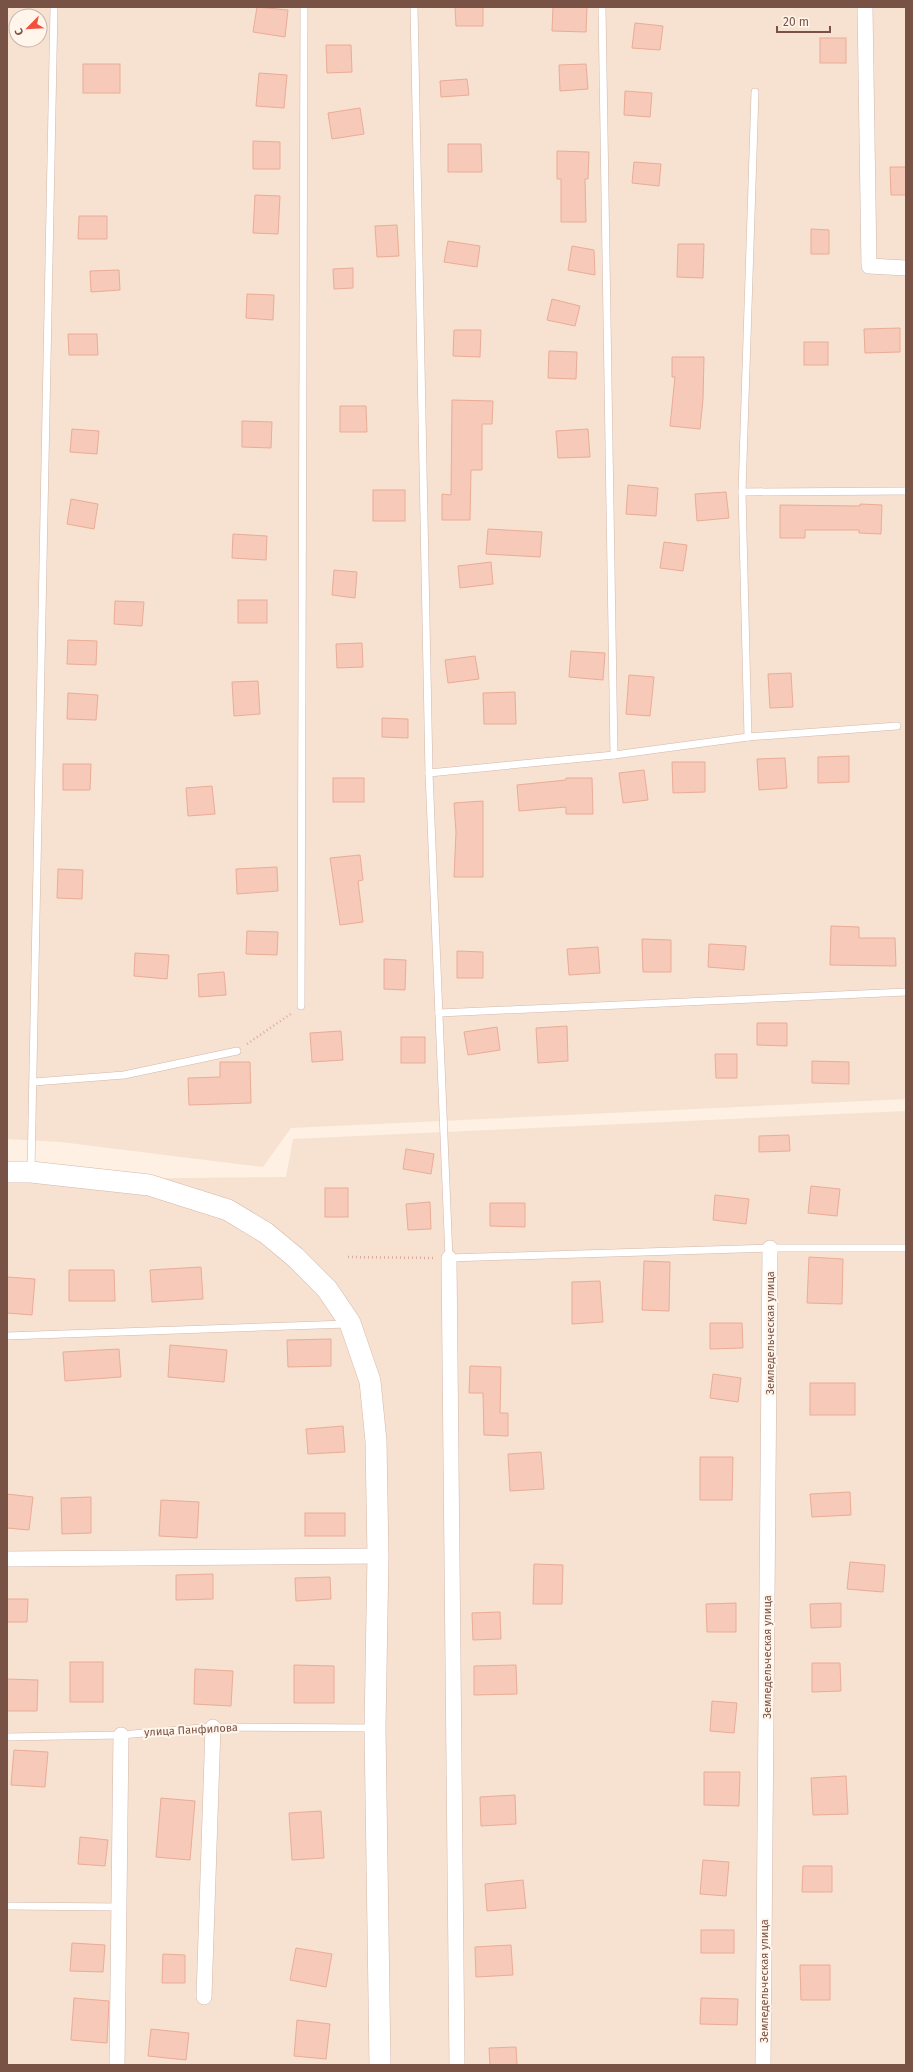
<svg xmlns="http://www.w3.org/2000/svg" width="913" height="2072" font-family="'Fira Sans',sans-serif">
	<rect width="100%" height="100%" fill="#fef0e3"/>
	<g fill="#f7e1d1" fill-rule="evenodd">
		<path d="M7,7H906V1099L291,1128L263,1167L61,1142L7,1139ZM16,16H40V40H16Z"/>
		<polygon points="906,1111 906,2065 7,2065 7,1180 286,1177 293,1139"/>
	</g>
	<g fill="#f6c9b8" stroke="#eaac97">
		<polygon points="257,7 288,10 285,37 253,32"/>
		<polygon points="455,7 483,7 483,26 456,26"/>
		<polygon points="553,7 587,7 586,32 552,31"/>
		<polygon points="635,23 663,26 660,50 632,48"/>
		<rect x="820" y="38" width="26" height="25"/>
		<polygon points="326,45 351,45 352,72 327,73"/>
		<rect x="83" y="64" width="37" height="29"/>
		<polygon points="586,64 588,89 560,91 559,65"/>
		<polygon points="259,73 287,75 284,108 256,106"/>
		<polygon points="467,79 469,95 441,97 440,81"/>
		<polygon points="625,91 652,93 650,117 624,115"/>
		<polygon points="360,108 364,134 332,139 328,113"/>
		<polygon points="253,141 280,142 280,169 253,169"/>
		<polygon points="448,144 481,144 482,172 448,172"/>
		<polygon points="557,151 589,152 588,179 585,179 586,222 561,222 561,179 557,179"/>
		<polygon points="634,162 661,164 659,186 632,183"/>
		<polygon points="890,167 906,167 906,195 891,195"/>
		<polygon points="255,195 280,196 278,234 253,233"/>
		<polygon points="79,216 107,216 107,239 78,239"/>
		<polygon points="397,225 399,256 377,257 375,226"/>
		<polygon points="811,229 829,230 829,254 811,254"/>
		<polygon points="448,241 480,246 477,267 444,262"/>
		<polygon points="678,244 704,244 703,278 677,277"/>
		<polygon points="572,246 594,250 595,275 568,270"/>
		<polygon points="353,268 353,288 334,289 333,269"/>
		<polygon points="119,270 120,290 91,292 90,271"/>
		<polygon points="247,294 274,295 273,320 246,318"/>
		<polygon points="552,299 580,306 575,326 547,320"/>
		<polygon points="900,328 900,352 865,353 864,329"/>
		<polygon points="454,330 481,330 480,357 453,356"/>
		<polygon points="68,334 97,334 98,355 69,355"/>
		<rect x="804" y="342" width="24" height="23"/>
		<polygon points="549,351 577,352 576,379 548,378"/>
		<polygon points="672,357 704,357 703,399 700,429 670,426 675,377 672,377"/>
		<polygon points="452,400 493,401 492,424 482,424 482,470 471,470 470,520 442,520 442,494 451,495"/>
		<polygon points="340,406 366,406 367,432 340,432"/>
		<polygon points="242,421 272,422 271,448 242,447"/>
		<polygon points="72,429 99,431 97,454 70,452"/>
		<polygon points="588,429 590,457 558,458 556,431"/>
		<polygon points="628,485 658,488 656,516 626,514"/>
		<rect x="373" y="490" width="32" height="31"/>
		<polygon points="726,492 729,518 697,521 695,494"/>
		<polygon points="71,499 98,504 94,529 67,524"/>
		<polygon points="860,504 882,505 881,534 859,533 859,530 805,530 805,538 780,538 780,505 860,506"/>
		<polygon points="488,529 542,532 540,557 486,554"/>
		<polygon points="233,534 267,536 266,560 232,558"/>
		<polygon points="664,542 687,545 683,571 660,568"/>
		<polygon points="491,562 493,584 460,588 458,566"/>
		<polygon points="334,570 357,572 355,598 332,595"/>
		<rect x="238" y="600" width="29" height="23"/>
		<polygon points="115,601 144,602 142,626 114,624"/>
		<polygon points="68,640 97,641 96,665 67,664"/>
		<polygon points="362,643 363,667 337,668 336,644"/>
		<polygon points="571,651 605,653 603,680 569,677"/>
		<polygon points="475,656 479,679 448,683 445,660"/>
		<polygon points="791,673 793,707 770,708 768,674"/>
		<polygon points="629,675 654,677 650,716 626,714"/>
		<polygon points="258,681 260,714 234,716 232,682"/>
		<polygon points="515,692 516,724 484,724 483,693"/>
		<polygon points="68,693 98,695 96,720 67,719"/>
		<polygon points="382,718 408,719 408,738 382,737"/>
		<polygon points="849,756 849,782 818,783 818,757"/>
		<polygon points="785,758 787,788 759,790 757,759"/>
		<polygon points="672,762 705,762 705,792 673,793"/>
		<polygon points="63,764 91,764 90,790 63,790"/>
		<polygon points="644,770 648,800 623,803 619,773"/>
		<rect x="333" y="778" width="31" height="24"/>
		<polygon points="566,778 592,778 593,814 566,814 566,807 519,811 517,785 566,780"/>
		<polygon points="212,786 215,814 188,816 186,788"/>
		<polygon points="483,801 483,877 454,877 456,832 454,803"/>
		<polygon points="360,855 363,880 358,881 363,922 340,925 330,858"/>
		<polygon points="277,867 278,891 237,894 236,869"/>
		<polygon points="58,869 83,870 82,899 57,898"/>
		<polygon points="831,926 859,927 859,938 895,938 896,966 830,965"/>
		<polygon points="247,931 278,932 277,955 246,954"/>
		<polygon points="642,939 671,940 671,972 643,972"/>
		<polygon points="709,944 746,946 744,970 708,967"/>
		<polygon points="598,947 600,973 569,975 567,949"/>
		<polygon points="457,951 483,952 483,978 457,978"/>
		<polygon points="135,953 169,955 167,979 134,976"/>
		<polygon points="384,959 406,960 405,990 384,989"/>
		<polygon points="224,972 226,995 199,997 198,974"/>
		<polygon points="757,1023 787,1023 787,1046 757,1045"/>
		<polygon points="567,1026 568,1061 538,1063 536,1028"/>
		<polygon points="497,1027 500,1050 468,1055 464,1032"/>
		<polygon points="341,1031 343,1060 312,1062 310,1033"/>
		<rect x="401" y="1037" width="24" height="26"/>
		<polygon points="715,1054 737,1054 737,1078 716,1078"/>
		<polygon points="812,1061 849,1062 849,1084 812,1083"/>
		<polygon points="220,1062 250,1062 251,1103 189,1105 188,1078 220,1077"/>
		<polygon points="789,1135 790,1151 759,1152 759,1136"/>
		<polygon points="406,1149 434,1154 431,1174 403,1169"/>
		<polygon points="811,1186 840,1189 837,1216 808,1213"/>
		<rect x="325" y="1188" width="23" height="29"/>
		<polygon points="715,1195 749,1199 746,1224 713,1220"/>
		<polygon points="430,1202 431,1229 408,1230 406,1204"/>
		<polygon points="490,1203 525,1203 525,1227 490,1226"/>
		<polygon points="809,1257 843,1259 842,1304 807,1303"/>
		<polygon points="644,1261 670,1262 669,1311 642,1310"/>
		<polygon points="201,1267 203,1299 152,1302 150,1270"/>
		<polygon points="69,1270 114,1270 115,1301 69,1301"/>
		<polygon points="7,1277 35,1279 32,1315 7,1313"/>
		<polygon points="600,1281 603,1322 572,1324 572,1282"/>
		<polygon points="710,1323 742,1323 743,1348 710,1349"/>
		<polygon points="331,1339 331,1366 288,1367 287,1340"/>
		<polygon points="170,1345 227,1350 224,1382 168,1377"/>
		<polygon points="119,1349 121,1377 65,1381 63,1352"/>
		<polygon points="470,1366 501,1367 500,1413 508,1413 508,1436 484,1435 483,1393 469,1393"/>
		<polygon points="713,1374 741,1378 738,1402 710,1398"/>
		<rect x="810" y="1383" width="45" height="32"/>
		<polygon points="343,1426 345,1452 308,1454 306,1429"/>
		<polygon points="541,1452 544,1489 510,1491 508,1454"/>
		<polygon points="700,1457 733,1457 732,1500 700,1500"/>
		<polygon points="850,1492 851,1515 812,1517 810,1494"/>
		<polygon points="7,1494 33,1497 29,1530 7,1528"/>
		<polygon points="91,1497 91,1533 62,1534 61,1498"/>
		<polygon points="161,1500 199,1502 197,1538 159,1536"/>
		<rect x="305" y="1513" width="40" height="23"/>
		<polygon points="850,1562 885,1565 883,1592 847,1589"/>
		<polygon points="534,1564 563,1565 562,1604 533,1604"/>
		<polygon points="213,1574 213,1599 176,1600 176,1575"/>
		<polygon points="330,1577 331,1599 296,1601 295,1578"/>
		<polygon points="7,1599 28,1599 27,1622 7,1622"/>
		<polygon points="736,1603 736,1632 707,1632 706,1604"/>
		<polygon points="841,1603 841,1627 811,1628 810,1604"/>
		<polygon points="500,1612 501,1639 473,1640 472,1613"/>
		<rect x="70" y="1662" width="33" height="40"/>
		<polygon points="812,1663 840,1663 841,1691 812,1692"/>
		<polygon points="294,1665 334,1666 334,1703 294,1703"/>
		<polygon points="516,1665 517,1694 474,1695 474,1666"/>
		<polygon points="195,1669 233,1671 231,1706 194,1704"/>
		<polygon points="7,1679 38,1680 37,1711 7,1711"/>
		<polygon points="712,1701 737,1703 734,1733 710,1731"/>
		<polygon points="14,1750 48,1752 45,1787 11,1785"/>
		<polygon points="704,1772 740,1772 739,1806 704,1805"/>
		<polygon points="846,1776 848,1814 813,1815 811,1778"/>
		<polygon points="515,1795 516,1824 481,1826 480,1797"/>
		<polygon points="161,1798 195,1801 190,1860 156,1857"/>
		<polygon points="321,1811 324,1858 292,1860 289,1813"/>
		<polygon points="80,1837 108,1840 105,1866 78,1864"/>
		<polygon points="703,1860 729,1862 726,1896 700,1894"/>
		<polygon points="803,1866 832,1866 832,1892 802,1892"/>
		<polygon points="523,1880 526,1908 487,1911 485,1884"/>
		<rect x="701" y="1930" width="33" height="23"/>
		<polygon points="72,1943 105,1945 103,1972 70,1971"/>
		<polygon points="511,1945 513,1975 476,1977 475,1947"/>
		<polygon points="296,1948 332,1954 326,1987 290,1980"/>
		<polygon points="163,1954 185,1955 185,1983 162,1983"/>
		<polygon points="800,1965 830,1965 830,2000 801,2000"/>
		<polygon points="74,1998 109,2001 107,2043 71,2040"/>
		<polygon points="701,1998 738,1999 737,2025 700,2024"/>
		<polygon points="297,2020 330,2024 326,2059 294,2056"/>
		<polygon points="151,2029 189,2033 186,2060 148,2056"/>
		<polygon points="516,2047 517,2065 490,2065 489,2048"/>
	</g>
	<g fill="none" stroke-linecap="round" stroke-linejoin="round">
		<g stroke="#d3b8ab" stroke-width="8">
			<g id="lane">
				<polyline points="414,7 429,773 449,1258 770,1248 906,1248"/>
				<polyline points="602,7 614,755"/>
				<polyline points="742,492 906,491"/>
				<polyline points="748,737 742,492 755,92"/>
				<polyline points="429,773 614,755 748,737 897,726"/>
				<polyline points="301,1006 304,7"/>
				<polyline points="439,1013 906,992"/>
				<polyline points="34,1082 124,1075 237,1051"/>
				<polyline points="31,1171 54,7"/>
				<polyline points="7,1336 347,1324"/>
				<polyline points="7,1737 121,1735 213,1727 373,1728"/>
				<polyline points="7,1906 120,1907"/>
			</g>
		</g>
		<g stroke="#d3b8ab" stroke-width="16">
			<g id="street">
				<polyline points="865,7 869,266 906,268"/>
				<polyline points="449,1258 457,2065"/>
				<polyline points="7,1559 378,1556"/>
				<polyline points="204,1997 213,1727"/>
				<polyline points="117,2065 121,1735"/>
				<polyline points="763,2065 770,1248"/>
			</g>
		</g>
		<g stroke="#d6b7a8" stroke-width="22">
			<polyline id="secondary" points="7,1172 31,1172 149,1185 228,1210 266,1233 295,1257 327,1289 350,1323 370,1381 376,1441 378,1556 375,1728 380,2065"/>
		</g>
		<g stroke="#dbac9b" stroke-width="2.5" stroke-dasharray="1 3" stroke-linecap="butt">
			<polyline points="247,1044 292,1013"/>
			<polyline points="348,1257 433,1258"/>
		</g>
		<use href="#lane" stroke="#fff" stroke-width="7"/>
		<use href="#street" stroke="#fff" stroke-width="15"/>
		<use href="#secondary" stroke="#fff" stroke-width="21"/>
	</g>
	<g text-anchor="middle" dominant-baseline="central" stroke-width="4" stroke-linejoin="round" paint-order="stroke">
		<g font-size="11" fill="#795246" stroke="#fff5eb">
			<text transform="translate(770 1333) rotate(-90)">Земледельческая улица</text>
			<text transform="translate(767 1657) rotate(-90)">Земледельческая улица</text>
			<text transform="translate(191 1730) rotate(-3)">улица Панфилова</text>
			<text transform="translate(764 1981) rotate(-90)">Земледельческая улица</text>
		</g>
	</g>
	<rect width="913" height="2072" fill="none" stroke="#795246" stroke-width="16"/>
	<g transform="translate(28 28) rotate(246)"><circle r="19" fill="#fff5eb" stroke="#c9b4a9"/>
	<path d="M0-3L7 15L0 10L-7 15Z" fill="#f34f3d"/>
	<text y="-6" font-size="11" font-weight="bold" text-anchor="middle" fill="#795246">С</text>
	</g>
	<path d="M777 26v6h53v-6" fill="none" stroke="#795246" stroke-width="2"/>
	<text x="783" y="26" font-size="12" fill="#795246" stroke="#fff5eb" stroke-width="3" paint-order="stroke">20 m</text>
</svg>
